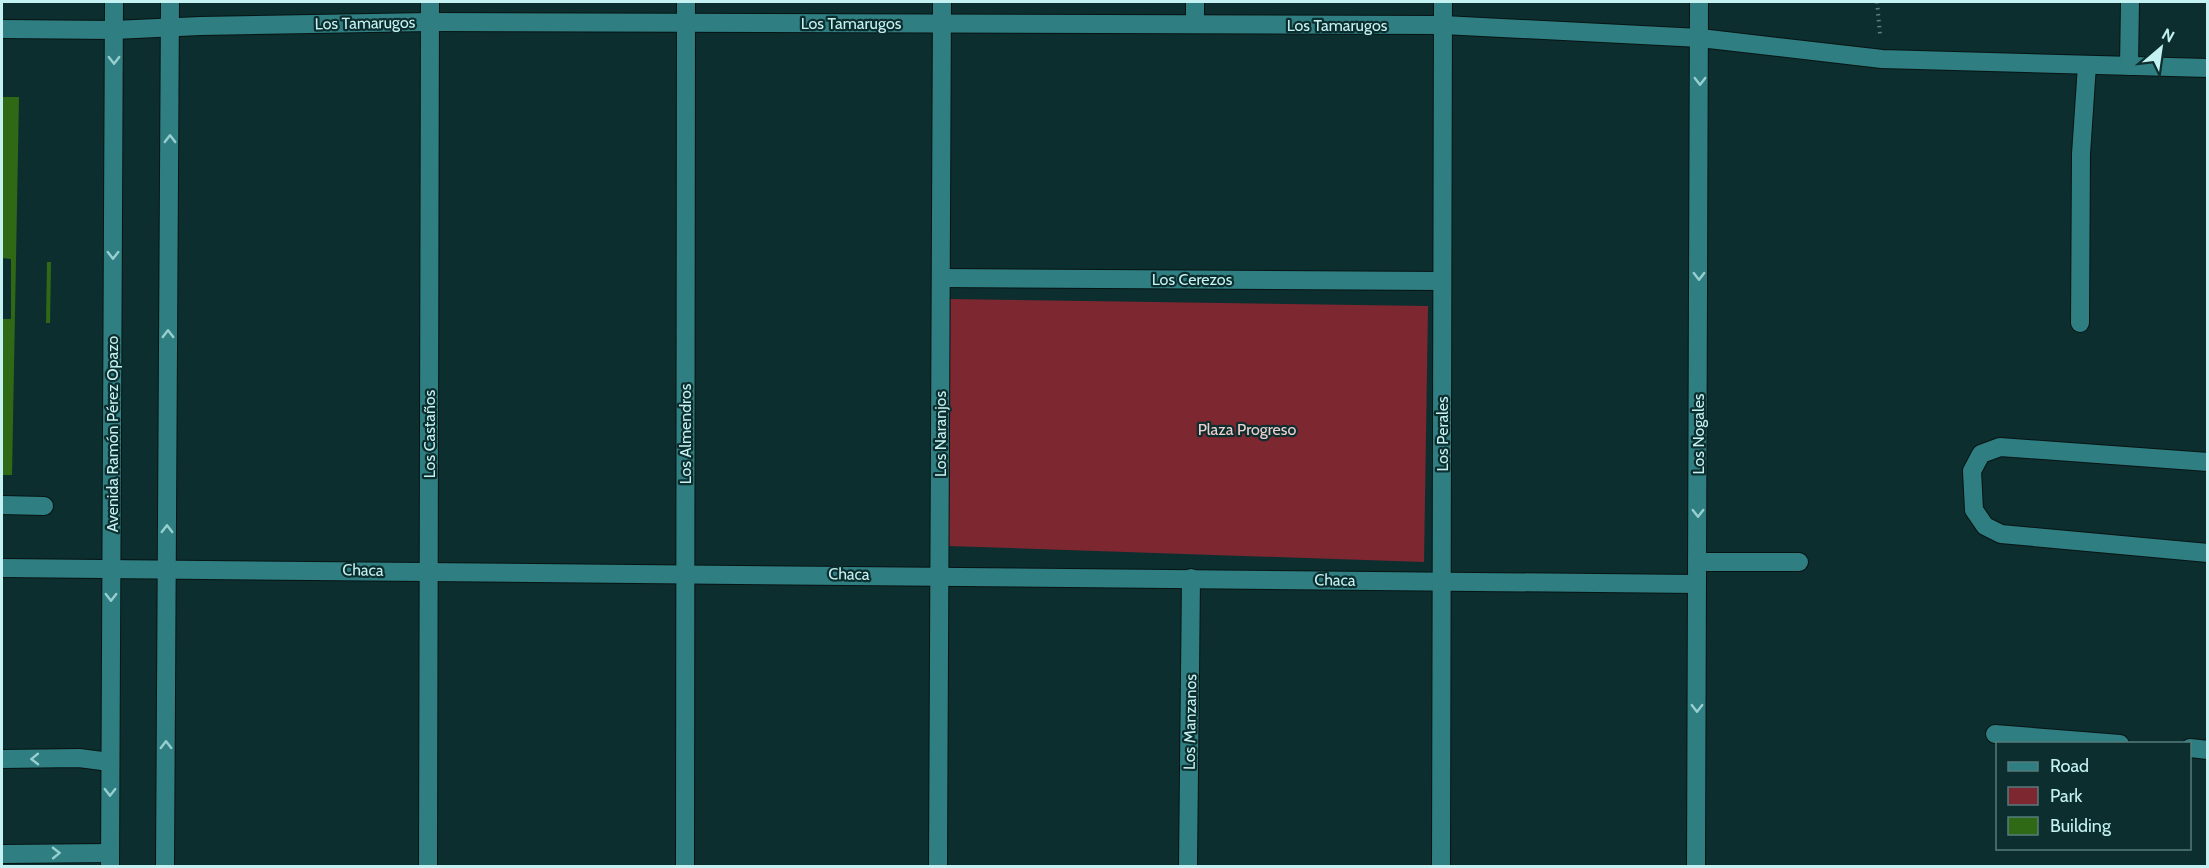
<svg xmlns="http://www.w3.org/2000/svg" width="2209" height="868" font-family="Cabin,sans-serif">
	<rect width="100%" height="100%" fill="#0d2e2f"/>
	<polygon fill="#7d2730" points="950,299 1428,306 1424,562 948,546"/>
	<g fill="#306916">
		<polygon points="2,97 19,97 12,475 2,475 2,319 11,319 11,259 2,258"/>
		<polygon points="47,262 51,262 50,323 46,323"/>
	</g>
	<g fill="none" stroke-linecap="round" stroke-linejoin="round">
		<g stroke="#071414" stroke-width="20">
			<g id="minor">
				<polyline points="1195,2 1195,24"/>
				<polyline points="2,29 114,30 200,26 430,22 1443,25 1700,38 1882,59 2208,68"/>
				<polyline points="2129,66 2130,2"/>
				<polyline points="941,278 1442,281"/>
				<polyline points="2080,323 2081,154 2087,65"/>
				<polyline points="2208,462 2000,447 1981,454 1972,471 1974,510 1985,526 2001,534 2208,553"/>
				<polyline points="2,505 44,506"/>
				<polyline points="1697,562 1799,562"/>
				<polyline points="2,568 1697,584"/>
				<polyline points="1995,734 2120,744"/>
				<polyline points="2190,748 2208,750"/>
				<polyline points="2,759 79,758 110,762"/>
				<polyline points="2,854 110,853"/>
				<polyline points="110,866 114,2"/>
				<polyline points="165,866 170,2"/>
				<polyline points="428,866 430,2"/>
				<polyline points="685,866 686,2"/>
				<polyline points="938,866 942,2"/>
				<polyline points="1188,866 1191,578"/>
				<polyline points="1441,866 1443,2"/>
				<polyline points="1696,866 1699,2"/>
			</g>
		</g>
		<polyline stroke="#5b8182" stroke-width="4" stroke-dasharray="1.5 4.5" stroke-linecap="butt" points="1877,2 1880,34"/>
		<use href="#minor" stroke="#2f7e81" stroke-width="18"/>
	</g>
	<defs><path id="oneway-chevron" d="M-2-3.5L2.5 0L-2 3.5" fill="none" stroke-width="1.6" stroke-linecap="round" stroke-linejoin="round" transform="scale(1.5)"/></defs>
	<g stroke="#97cfd1">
		<use href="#oneway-chevron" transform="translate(114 60) rotate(90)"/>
		<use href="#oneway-chevron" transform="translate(1700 81) rotate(90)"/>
		<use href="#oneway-chevron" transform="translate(170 139) rotate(-90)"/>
		<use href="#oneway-chevron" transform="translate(113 255) rotate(90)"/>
		<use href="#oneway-chevron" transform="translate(1699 276) rotate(90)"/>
		<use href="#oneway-chevron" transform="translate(168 334) rotate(-90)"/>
		<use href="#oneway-chevron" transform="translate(1698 513) rotate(90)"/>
		<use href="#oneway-chevron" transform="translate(167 529) rotate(-90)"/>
		<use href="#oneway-chevron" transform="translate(111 597) rotate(90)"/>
		<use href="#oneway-chevron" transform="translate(1697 708) rotate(90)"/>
		<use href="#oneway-chevron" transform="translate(166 745) rotate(-90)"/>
		<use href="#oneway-chevron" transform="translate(35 759) rotate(179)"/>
		<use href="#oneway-chevron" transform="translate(110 792) rotate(90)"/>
		<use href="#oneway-chevron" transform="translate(56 853) rotate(-1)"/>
	</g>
	<g text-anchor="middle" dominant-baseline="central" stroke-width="4.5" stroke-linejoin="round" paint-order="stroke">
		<g font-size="16" fill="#c4f2f3" stroke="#0d2e2f">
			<text transform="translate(365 23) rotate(-1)">Los Tamarugos</text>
			<text x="851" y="23">Los Tamarugos</text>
			<text x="1337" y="25">Los Tamarugos</text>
			<text x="1192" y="279">Los Cerezos</text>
			<text transform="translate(112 434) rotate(-90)">Avenida Ramón Pérez Opazo</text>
			<text transform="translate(429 434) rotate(-90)">Los Castaños</text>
			<text transform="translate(685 434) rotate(-90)">Los Almendros</text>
			<text transform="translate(940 434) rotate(-90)">Los Naranjos</text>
			<text transform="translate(1442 434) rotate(-90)">Los Perales</text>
			<text transform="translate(1698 434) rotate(-90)">Los Nogales</text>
			<text transform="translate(363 570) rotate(1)">Chaca</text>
			<text transform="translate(849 574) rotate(1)">Chaca</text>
			<text transform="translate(1335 580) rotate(1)">Chaca</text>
			<text transform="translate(1190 722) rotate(-89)">Los Manzanos</text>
		</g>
		<g font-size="16" fill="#f1cfcf" stroke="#0d2e2f">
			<text x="1247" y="429">Plaza Progreso</text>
		</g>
	</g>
	<rect width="2209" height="868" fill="none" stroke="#c4f2f3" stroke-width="6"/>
	<rect x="1996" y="742" width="195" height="108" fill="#0d2e2f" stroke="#567c7d" stroke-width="1.5"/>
	<rect x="2008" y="762" width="30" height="9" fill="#2f7e81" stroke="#567c7d" stroke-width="1.5"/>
	<text x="2050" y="772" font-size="18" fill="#c4f2f3">Road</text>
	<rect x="2008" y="787" width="30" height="18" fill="#7d2730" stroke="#567c7d" stroke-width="1.5"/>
	<text x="2050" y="802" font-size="18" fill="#c4f2f3">Park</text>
	<rect x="2008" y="817" width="30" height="18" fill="#306916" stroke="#567c7d" stroke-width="1.5"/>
	<text x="2050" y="832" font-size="18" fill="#c4f2f3">Building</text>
	<g transform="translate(2161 48) rotate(29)" stroke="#0d2e2f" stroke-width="4.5" paint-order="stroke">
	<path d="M0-4.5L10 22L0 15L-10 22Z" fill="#c4f2f3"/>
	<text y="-9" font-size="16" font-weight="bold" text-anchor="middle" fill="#c4f2f3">N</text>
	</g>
</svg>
